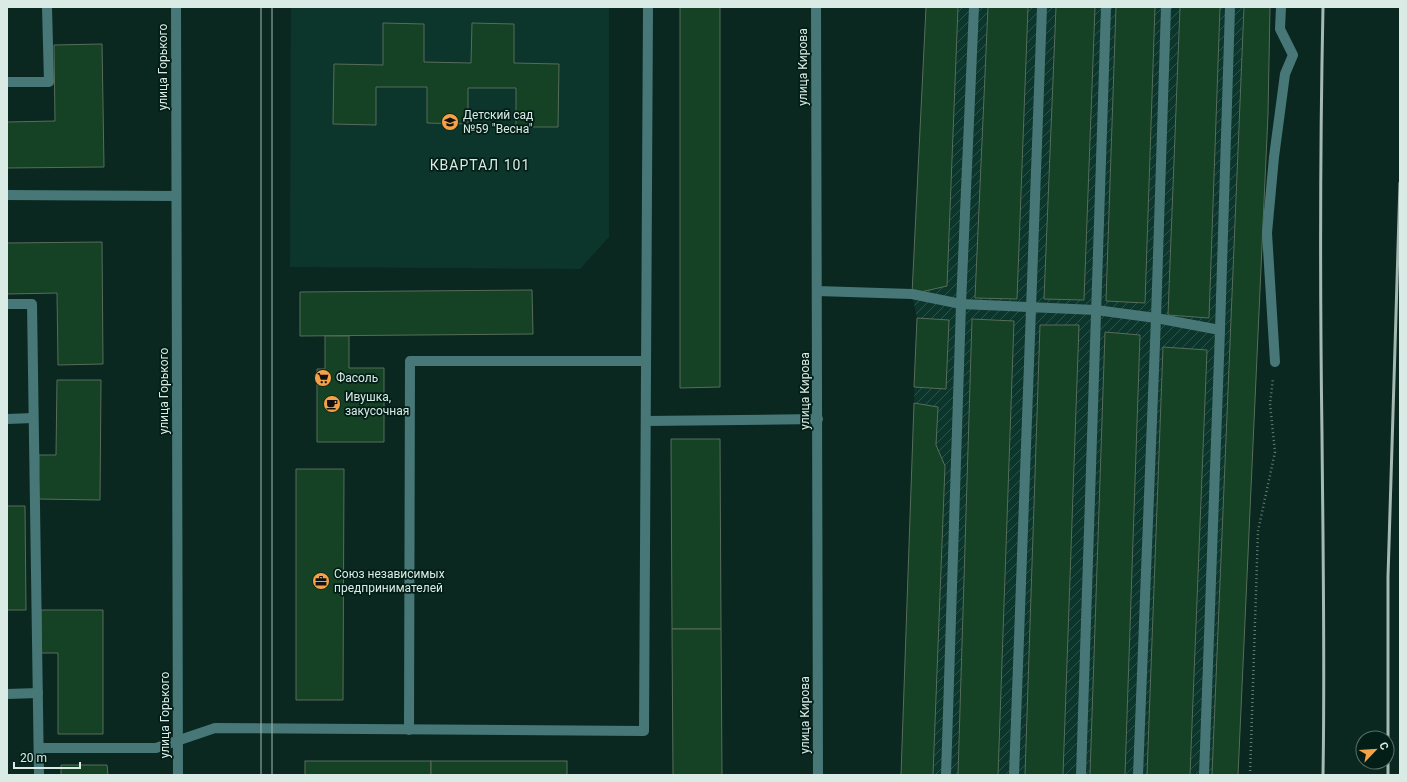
<svg xmlns="http://www.w3.org/2000/svg" width="1407" height="782" font-family="Roboto,sans-serif">
	<defs>
		<pattern id="industrial-furrows" width="10" height="10" patternUnits="userSpaceOnUse"><rect width="10" height="10" fill="#0c352b"/><path d="M-1 1l2-2M0 10L10 0M9 11l2-2" fill="none" stroke="#2f524a"/></pattern>
	</defs>
	<rect width="100%" height="100%" fill="#0a2820"/>
	<polygon fill="#0c352b" points="291,7 609,7 609,237 580,269 290,267"/>
	<polygon fill="url(#industrial-furrows)" points="926,7 1270,7 1268,114 1238,775 901,775 917,318 912,294"/>
	<g fill="#154124" stroke="#576d5c">
		<polygon points="680,7 720,7 720,387 680,388"/>
		<polygon points="926,7 958,7 947,286 912,294"/>
		<polygon points="988,7 1028,7 1017,299 975,298"/>
		<polygon points="1056,7 1095,7 1084,300 1044,299"/>
		<polygon points="1116,7 1155,7 1145,303 1106,301"/>
		<polygon points="1180,7 1220,7 1209,318 1168,315"/>
		<polygon points="1244,7 1270,7 1268,114 1238,775 1212,775"/>
		<polygon points="383,23 424,24 424,62 471,63 472,23 514,24 514,63 559,64 558,127 516,127 516,88 468,88 468,124 427,123 427,87 376,87 376,125 333,124 334,64 383,65"/>
		<polygon points="102,44 104,167 7,168 7,122 55,121 54,45"/>
		<polygon points="102,242 103,364 58,365 57,293 7,294 7,243"/>
		<polygon points="532,290 533,334 300,336 300,292"/>
		<polygon points="917,318 949,320 946,389 914,387"/>
		<polygon points="972,319 1014,321 998,775 958,775"/>
		<polygon points="1040,325 1079,325 1063,775 1025,775"/>
		<polygon points="1105,332 1140,335 1125,775 1090,775"/>
		<polygon points="325,336 349,336 349,368 384,368 384,442 317,442 317,369 325,369"/>
		<polygon points="1163,347 1207,350 1190,775 1147,775"/>
		<polygon points="57,380 101,380 100,500 38,499 39,455 56,455"/>
		<polygon points="914,403 938,407 936,445 945,466 933,775 901,775"/>
		<polygon points="671,439 720,439 721,629 672,629"/>
		<polygon points="296,469 344,469 343,700 296,700"/>
		<polygon points="7,506 25,506 26,610 7,610"/>
		<polygon points="41,610 103,610 103,734 58,734 58,653 41,653"/>
		<polygon points="672,629 721,629 722,775 673,775"/>
		<rect x="305" y="761" width="126" height="14"/>
		<rect x="431" y="761" width="136" height="14"/>
		<polygon points="61,765 107,765 108,775 61,775"/>
	</g>
	<g fill="none" stroke-linecap="round" stroke-linejoin="round">
		<polyline stroke="#637c74" stroke-width="2.5" stroke-dasharray="1 3" stroke-linecap="butt" points="1250,775 1258,531 1275,452 1270,404 1273,378"/>
		<g stroke="#477777" stroke-width="10">
			<polyline points="176,7 178,775"/>
			<polyline points="816,7 818,775"/>
			<polyline points="7,82 49,82 47,7"/>
			<polyline points="7,195 176,196"/>
			<polyline points="817,291 912,294 961,304 1096,310 1156,318 1220,330"/>
			<polyline points="7,304 32,304 39,775"/>
			<polyline points="1275,362 1267,233 1274,157 1285,74 1293,55 1280,29 1281,7"/>
			<polyline points="7,419 33,418"/>
			<polyline points="646,421 818,419"/>
			<polyline points="7,694 38,693"/>
			<polyline points="409,730 410,361 646,361"/>
			<polyline points="39,748 156,748 215,728 644,731 648,7"/>
			<polyline points="946,775 961,304 974,7"/>
			<polyline points="1014,775 1042,7"/>
			<polyline points="1081,775 1106,7"/>
			<polyline points="1138,775 1156,318 1166,7"/>
			<polyline points="1204,775 1220,330 1230,7"/>
		</g>
		<g stroke="#a5bab3" stroke-width="1">
			<polyline points="261,775 261,7"/>
			<polyline points="272,775 272,7"/>
		</g>
		<g stroke="#a5bab3" stroke-width="3">
			<path d="M1323,7C1320,150 1320,293 1322,435C1323,549 1325,662 1323,775"/>
			<polyline points="1388,775 1388,577 1400,183"/>
		</g>
	</g>
	<defs>
		<g id="school-disc" transform="scale(0.9)"><circle r="9.5" fill="#f5a246" stroke="#021e17"/><path d="M0-5L7-2L0 1L-7-2ZM-4 1L0 2.5L4 1V4Q0 6-4 4Z" fill="#111"/></g>
		<g id="supermarket-disc" transform="scale(0.9)"><circle r="9.5" fill="#f5a246" stroke="#021e17"/><path d="M-6-5.5h2.5l.6 2H6L4.5 2H-2.5L-4.4-4H-6ZM-1.5 3.2a1.3 1.3 0 1 0 .1 0ZM3 3.2a1.3 1.3 0 1 0 .1 0Z" fill="#111"/></g>
		<g id="cafe-disc" transform="scale(0.9)"><circle r="9.5" fill="#f5a246" stroke="#021e17"/><path d="M-5.5-4.5H6V0H3Q3 3.5 0 3.5H-2.5Q-5.5 3.5-5.5 0ZM3-3.2v2h1.7v-2ZM-6 4.5H4V6H-6Z" fill="#111"/></g>
		<g id="office-disc" transform="scale(0.9)"><circle r="9.5" fill="#f5a246" stroke="#021e17"/><path d="M-6-3h4V-5.5h4V-3h4V5H-6ZM-1-4.5V-3h2v-1.5ZM-6 0V1H6V0Z" fill="#111"/></g>
	</defs>
	<g fill-rule="evenodd">
		<use href="#school-disc" x="450" y="122"/>
		<use href="#supermarket-disc" x="323" y="378"/>
		<use href="#cafe-disc" x="332" y="404"/>
		<use href="#office-disc" x="321" y="581"/>
	</g>
	<g text-anchor="middle" dominant-baseline="central" stroke-width="3.5" stroke-linejoin="round" paint-order="stroke">
		<g font-size="12" fill="#daebe5" stroke="#021e17">
			<text transform="translate(163 67) rotate(-90)">улица Горького</text>
			<text transform="translate(803 67) rotate(-90)">улица Кирова</text>
			<text transform="translate(164 391) rotate(-90)">улица Горького</text>
			<text transform="translate(805 391) rotate(-90)">улица Кирова</text>
			<text transform="translate(165 715) rotate(-90)">улица Горького</text>
			<text transform="translate(805 715) rotate(-90)">улица Кирова</text>
		</g>
		<g font-size="12" fill="#daebe5" stroke="#021e17" text-anchor="start">
			<text x="463" y="115">Детский сад<tspan x="463" dy="14">№59 "Весна"</tspan></text>
			<text x="336" y="378">Фасоль</text>
			<text x="345" y="397">Ивушка,<tspan x="345" dy="14">закусочная</tspan></text>
			<text x="334" y="574">Союз независимых<tspan x="334" dy="14">предпринимателей</tspan></text>
		</g>
		<g font-size="14" letter-spacing="1" fill="#daebe5" stroke="#021e17">
			<text x="480" y="165">КВАРТАЛ 101</text>
		</g>
	</g>
	<rect width="1407" height="782" fill="none" stroke="#daebe5" stroke-width="16"/>
	<g transform="translate(1375 750) rotate(65)"><circle r="19" fill="#021e17" stroke="#587069"/>
	<path d="M0-3L7 15L0 10L-7 15Z" fill="#f5a246"/>
	<text y="-6" font-size="11" font-weight="bold" text-anchor="middle" fill="#daebe5">С</text>
	</g>
	<path d="M14 762v6h66v-6" fill="none" stroke="#daebe5" stroke-width="2"/>
	<text x="20" y="762" font-size="12" fill="#daebe5" stroke="#021e17" stroke-width="3" paint-order="stroke">20 m</text>
</svg>
